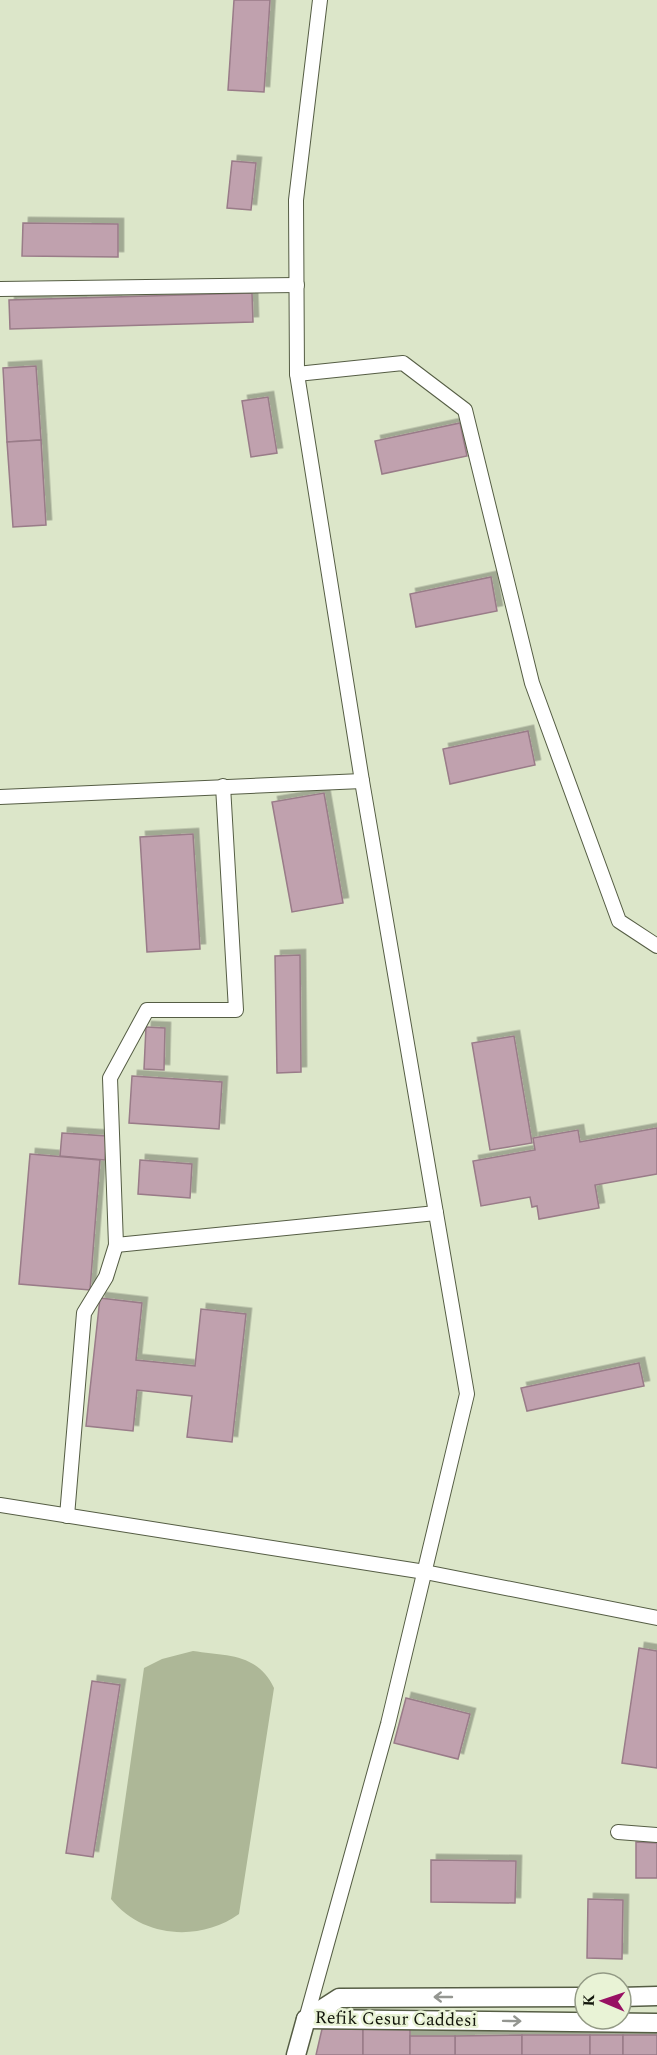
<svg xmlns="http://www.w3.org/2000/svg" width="657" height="2055" font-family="Spectral,serif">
	<defs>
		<filter id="shadow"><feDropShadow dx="5.5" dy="-5.5" stdDeviation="0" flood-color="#0004"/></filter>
	</defs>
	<rect width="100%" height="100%" fill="#dce6c9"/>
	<path fill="#adb797" d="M193,1651C226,1656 258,1653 274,1688L239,1914C200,1942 142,1938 111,1899L144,1668L162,1659Z"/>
	<g fill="#c0a1ae" stroke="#997b88" stroke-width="1.5" filter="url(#shadow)">
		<polygon points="234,0 270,0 264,92 228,90"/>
		<polygon points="232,161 256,163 251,210 227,208"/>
		<polygon points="23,223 118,224 118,257 22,256"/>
		<polygon points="252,293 253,322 10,329 9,300"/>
		<polygon points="36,366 41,440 7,442 3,368"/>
		<polygon points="268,397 277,453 251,457 242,401"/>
		<polygon points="460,423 467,456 382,474 375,441"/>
		<polygon points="41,440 46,525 13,527 7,442"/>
		<polygon points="491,577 497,611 416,627 410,594"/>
		<polygon points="528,731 535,765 450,784 443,749"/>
		<polygon points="324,793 343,903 292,912 272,802"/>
		<polygon points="193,834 200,949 147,952 140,837"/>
		<polygon points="300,955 301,1072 277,1073 275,956"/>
		<polygon points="146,1027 165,1028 164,1070 144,1069"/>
		<polygon points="514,1036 532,1143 490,1150 472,1043"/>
		<polygon points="132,1076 222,1082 219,1129 129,1123"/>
		<polygon points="657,1128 657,1174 595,1185 599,1208 539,1219 537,1206 532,1207 530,1197 481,1206 473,1161 535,1150 533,1138 578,1130 580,1142"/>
		<polygon points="62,1133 107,1136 105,1160 60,1156"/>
		<polygon points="30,1154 100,1160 90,1290 19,1284"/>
		<polygon points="140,1160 192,1164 190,1198 138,1194"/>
		<polygon points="100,1298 142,1303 136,1360 195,1366 201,1309 246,1314 232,1442 187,1437 192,1396 137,1390 133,1431 86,1426"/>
		<polygon points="639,1363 644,1386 527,1411 521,1388"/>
		<polygon points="639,1648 657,1651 657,1768 622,1763"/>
		<polygon points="92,1681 120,1685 93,1857 66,1853"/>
		<polygon points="406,1698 470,1714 458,1759 394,1743"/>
		<polygon points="636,1842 657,1843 657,1878 636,1878"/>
		<polygon points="431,1860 516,1861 515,1903 431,1902"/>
		<polygon points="588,1899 623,1900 622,1959 587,1958"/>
		<polygon points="322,2029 363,2029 363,2055 316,2055"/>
		<rect x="363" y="2029" width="47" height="26"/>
		<polygon points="522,2035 522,2055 455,2055 455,2036"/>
		<rect x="522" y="2035" width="68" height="20"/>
		<rect x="590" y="2035" width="33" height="20"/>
		<rect x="623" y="2035" width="34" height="20"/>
		<rect x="410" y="2036" width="45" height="19"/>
	</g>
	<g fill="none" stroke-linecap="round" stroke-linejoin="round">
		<g stroke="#555d44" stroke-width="16">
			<g id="street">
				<polyline points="0,289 297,285"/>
				<polyline points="297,374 403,363 465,410 532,683 619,921 657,946"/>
				<polyline points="0,797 362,781"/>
				<polyline points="116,1245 436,1213"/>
				<polyline points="0,1505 425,1572 657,1618"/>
				<polyline points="67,1516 84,1313 106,1277 116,1245 110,1078 147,1010 236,1010 223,786"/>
				<polyline points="618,1832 657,1835"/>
				<polyline points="306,2019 388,1724 467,1394 362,781 297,374 296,200 320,0"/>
			</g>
		</g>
		<g stroke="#555d44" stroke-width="21">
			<g id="secondary">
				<polyline points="621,1997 657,1996"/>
				<polyline points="308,2018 339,1998 585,1997"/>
				<polyline points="306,2019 657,2023"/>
				<polyline points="296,2055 306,2019"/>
			</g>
		</g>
		<use href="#street" stroke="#fff" stroke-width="14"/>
		<use href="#secondary" stroke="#fff" stroke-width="18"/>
	</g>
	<defs><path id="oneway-shaft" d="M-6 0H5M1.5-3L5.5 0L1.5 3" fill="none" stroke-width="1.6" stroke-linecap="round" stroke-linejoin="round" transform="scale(1.5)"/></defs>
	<g stroke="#949691">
		<use href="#oneway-shaft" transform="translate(443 1997) rotate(180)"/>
		<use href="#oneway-shaft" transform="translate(512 2021) rotate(1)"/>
	</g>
	<g text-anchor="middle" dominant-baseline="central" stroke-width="5" stroke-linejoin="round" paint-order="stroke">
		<g font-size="18" fill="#12150b" stroke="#e9f3d6">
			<text transform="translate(396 2019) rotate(1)">Refik Cesur Caddesi</text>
		</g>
	</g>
	<g transform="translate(603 2001) rotate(272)"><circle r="28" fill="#e9f3d6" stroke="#939a85" stroke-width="1.5"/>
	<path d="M0-4.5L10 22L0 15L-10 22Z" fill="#981063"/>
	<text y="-9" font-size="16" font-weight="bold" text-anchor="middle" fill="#12150b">K</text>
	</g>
</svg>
